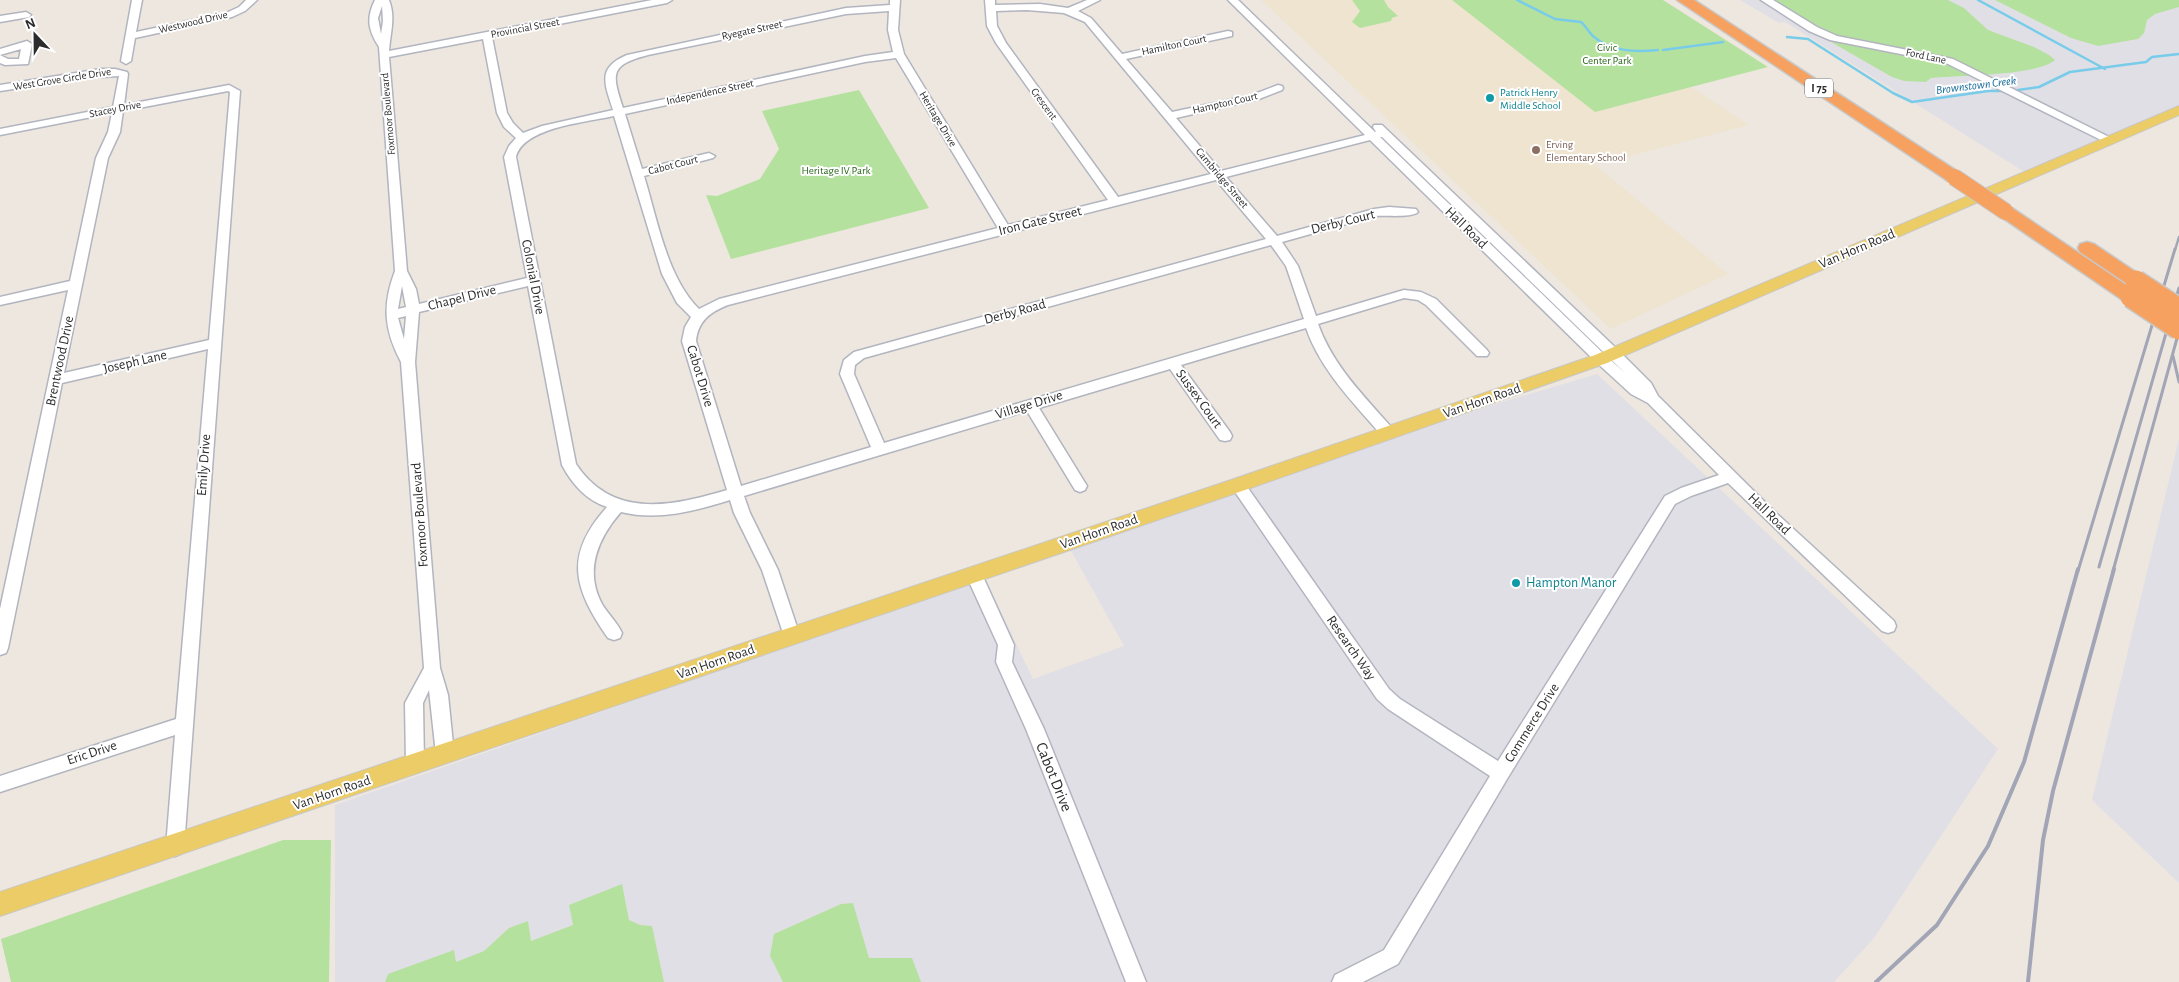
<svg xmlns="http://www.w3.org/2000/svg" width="2179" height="982" font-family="'Alegreya Sans',sans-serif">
	<rect width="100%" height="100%" fill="#ede7df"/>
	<g fill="#e1dfe6">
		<polygon points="1740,0 2179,0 2179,107 2023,171 1785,22 1779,23"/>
		<polygon points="1597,374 1998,749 1874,938 1834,982 335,982 335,805 985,578 1033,679 1124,646 1070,549 1489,406"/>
		<polygon points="2179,439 2179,883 2092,800"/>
	</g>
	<polygon fill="#eee4d0" points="1261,0 1452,0 1595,112 1691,87 1749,125 1595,165 1728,274 1611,329"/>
	<g fill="#b5e19e">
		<polygon points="1352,0 1384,0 1388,7 1398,16 1392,18 1391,21 1360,28 1352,22 1360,11"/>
		<polygon points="1452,0 1663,0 1768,67 1595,112"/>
		<path d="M1758,0H1948L1964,8L1988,30L2034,47L2049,55L2055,60C2037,76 1957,75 1931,78L1926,82L1904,81L1892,77Z"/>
		<polygon points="1995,0 2179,0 2179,7 2155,14 2147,20 2144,33 2138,39 2098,46 2071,38"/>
		<polygon points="859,90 929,208 731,259 706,195 717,196 760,179 779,149 762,111"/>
		<polygon points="283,840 331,840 329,982 11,982 1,939"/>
		<polygon points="622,884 629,920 640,925 652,926 664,982 385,982 388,974 454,950 456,962 484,951 509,928 528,921 531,941 573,925 569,905"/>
		<polygon points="853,903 869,958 912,958 921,982 783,982 770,956 774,934 841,904"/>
	</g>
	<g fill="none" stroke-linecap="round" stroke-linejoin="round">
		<g stroke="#78ccea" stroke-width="2.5">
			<path d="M1517,0L1555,19L1581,22C1586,26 1589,33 1594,37C1612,52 1636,52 1658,50"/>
			<polyline points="1978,0 2105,69"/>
			<polyline points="1787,37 1808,39 1893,93 1912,102 1988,91 2005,91"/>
			<polyline points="1663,50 1723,42"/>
			<polyline points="2011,91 2039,87 2070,72 2146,62 2152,57 2179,54"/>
		</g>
		<g stroke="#b2b5bf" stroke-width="3">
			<g id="minor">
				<polygon points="132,0 142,0 136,32 226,13 239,7 246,0 257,0 245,11 232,17 135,38 131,61 126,64 121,61"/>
				<path d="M375,0H389C396,18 390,33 389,51L652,0H672L667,3L492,37L507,113L513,123L523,133L542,126L613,110C605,84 596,68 627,55L846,8L890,5V0H900L898,30L904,54L1008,225L1108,200L996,43L987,26L985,0H995V5L1040,4L1068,8L1087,0H1100L1078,11L1091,18L1122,54L1228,31L1232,32V36L1126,59L1172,112L1252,95L1278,85L1282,86L1283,88L1282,90L1259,99L1176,118L1221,171L1365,135L1228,0H1238L1375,132H1376L1373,127L1374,125H1382L1619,351L1651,383L1658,396L1776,513L1894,621L1896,626L1894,631L1888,633L1882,631L1728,483L1691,496L1675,504L1507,779L1398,964L1363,982H1332L1335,975L1384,950L1490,776L1388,709L1377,699L1233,489L1231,485L1233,481L1238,479L1243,481L1389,689L1400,699L1498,761L1665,496L1681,488L1719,475L1648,403L1631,394L1596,362L1370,140L1226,177L1277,236L1374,209L1389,207L1416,209L1418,212C1412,218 1385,215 1375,216L1282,242L1298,266L1316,316L1404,290L1421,292L1436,299L1487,350L1489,353L1487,356H1477L1426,305L1418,300L1404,298L1318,324C1333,366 1364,396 1393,429L1395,433L1393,437H1383C1354,403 1321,371 1306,328L1181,365L1230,432L1232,436L1230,440L1225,441L1220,440L1170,369L1039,408L1087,486L1085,490L1080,492L1075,490L1027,411L744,496L750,513L778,570L800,636L798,641L792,643L786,641L784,636L762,570L734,513L730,500C695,511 658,521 621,512C598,538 584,571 602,604C608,614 617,622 622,633L620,638L614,640L608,638C574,589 563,556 607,507C586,500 572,484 562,465L528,286L419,312L415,362L440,668L448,695L454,754L451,760L445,762L439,760L436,754L429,690L423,703L424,764L421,770L415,772L409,770L406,764L405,703L424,668L401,362C384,330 382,305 395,271L379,47C368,30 366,18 375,0ZM382,6L383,21L381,34L378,18ZM1027,10L1064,13L1085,22L1211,174L1118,197L1006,43L997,26L996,11ZM889,11L888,30L893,52L865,56L623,108C612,74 609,65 648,55L846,14ZM483,39L497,113L504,127L516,138L509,146L504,157L527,278L419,304L416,289L407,271L389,57ZM896,58L998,228L719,299L699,309C667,278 657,218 644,176L713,158L715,156L709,153L642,169L625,114L865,62ZM614,116L662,274L677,303L691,317L685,327L682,341L727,490C673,506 613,520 576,464L516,157C523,127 588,122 614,116ZM1380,137H1382L1625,373L1606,356ZM1216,180L1266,239L854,352L844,360L840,374L871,447L741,486L696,341C698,321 710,312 728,305ZM1271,245L1286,266L1304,319L884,443L854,374L855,365L864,358ZM402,286L406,307L398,309ZM406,316L404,339L398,318Z"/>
				<polygon points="1761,0 1773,0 1817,27 1837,36 1953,59 2115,140 2113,142 2105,142 1946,63 1830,40 1809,31"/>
				<polygon points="26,12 31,15 29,17 0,22 0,16"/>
				<path d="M27,41L32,44L28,64L5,65L0,63V49ZM21,49L19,59H8L0,55Z"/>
				<path d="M101,69H115L127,72L128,74L124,105L229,85L240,91L184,847L182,853L175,856L168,853L166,847L175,735L0,792V776L176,719L208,349L62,383L8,648L6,653L0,655V609L68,290L0,305V297L70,281L96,158L108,132L112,113L0,135V129L113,107L119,76L84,78L0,91V85ZM228,91L230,92L209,340L64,373L108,158L120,132L123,111Z"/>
				<polygon points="974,569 980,570 1014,645 1012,662 1044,729 1146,982 1126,982 1026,729 996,662 998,645 966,575 968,570"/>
			</g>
		</g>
		<g stroke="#c8c8c8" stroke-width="2">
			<polygon id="major" points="2179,106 2179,115 1607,363 1245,490 0,916 0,892 1231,480 1595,355"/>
		</g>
		<g stroke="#c8c8c8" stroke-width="3">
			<g id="highway">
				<polygon points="1677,0 1694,0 1960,173 1963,177 1960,181 1948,181"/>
				<polygon points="2006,207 2012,208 2138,293 2141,297 2138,301 2131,303 2124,301 2000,216 1997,212 2000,208"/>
				<polygon points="2087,242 2094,244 2143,277 2146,281 2143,285 2136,287 2129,285 2080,252 2078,248 2080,244"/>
			</g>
		</g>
		<use href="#minor" fill="#fff" fill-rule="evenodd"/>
		<use href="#major" fill="#ebcc66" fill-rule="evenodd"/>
		<use href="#highway" fill="#f7a160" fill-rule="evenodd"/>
		<polyline stroke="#a2a5b5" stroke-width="2.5" points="2175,250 2179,237"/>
		<g stroke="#a2a5b5" stroke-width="3">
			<polyline points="2173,356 2179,382"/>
			<polyline points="2099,567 2179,288"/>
			<polyline points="2078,571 2175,249"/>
			<polyline points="2113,571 2179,331"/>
		</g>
		<g stroke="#a2a5b5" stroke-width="4">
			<polyline points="1876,982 1937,925 1988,846 2024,762 2078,569"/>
			<polyline points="2028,982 2043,840 2053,791 2114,569"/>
		</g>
		<g stroke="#c8c8c8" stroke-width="18" stroke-linecap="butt">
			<polyline id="highway-bridge-far1" points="1954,177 2006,212"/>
		</g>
		<g stroke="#c8c8c8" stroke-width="24" stroke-linecap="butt">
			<g id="highway-bridge">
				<polyline points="2136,281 2179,309"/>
				<polyline points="2131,297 2179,329"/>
			</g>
		</g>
		<use href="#highway-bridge-far1" stroke="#f7a160" stroke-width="16"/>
		<use href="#highway-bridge" stroke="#f7a160" stroke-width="21"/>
	</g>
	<g fill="#0f9aa8" stroke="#fff" stroke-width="2">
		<circle cx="1490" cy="98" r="5"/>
		<circle cx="1516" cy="583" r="5"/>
	</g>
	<circle fill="#8d6e63" stroke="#fff" stroke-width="2" cx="1536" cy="150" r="5"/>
	<g text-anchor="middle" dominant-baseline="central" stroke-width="4" stroke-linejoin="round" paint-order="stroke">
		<g font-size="11" fill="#2c2c2c" stroke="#fff">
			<text transform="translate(193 22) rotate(-13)">Westwood Drive</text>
			<text transform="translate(525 28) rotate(-11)">Provincial Street</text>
			<text transform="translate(752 30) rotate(-12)">Ryegate Street</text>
			<text transform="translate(1174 45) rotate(-12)">Hamilton Court</text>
			<text transform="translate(1926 56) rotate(12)">Ford Lane</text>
			<text transform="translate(62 79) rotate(-9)">West Grove Circle Drive</text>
			<text transform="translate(710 92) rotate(-12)">Independence Street</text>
			<text transform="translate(1225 103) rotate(-13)">Hampton Court</text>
			<text transform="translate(1044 104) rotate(54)">Crescent</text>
			<text transform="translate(115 109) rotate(-11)">Stacey Drive</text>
			<text transform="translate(388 114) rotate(-95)">Foxmoor Boulevard</text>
			<text transform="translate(938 119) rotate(59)">Heritage Drive</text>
			<text transform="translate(673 165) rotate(-14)">Cabot Court</text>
			<text transform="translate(1222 178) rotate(50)">Cambridge Street</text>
		</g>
		<g font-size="11" fill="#2d671e" stroke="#fff">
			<text x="1607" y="47">Civic<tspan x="1607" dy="13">Center Park</tspan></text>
			<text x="836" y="170">Heritage IV Park</text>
		</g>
		<g font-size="11" fill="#0d838f" stroke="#fff" text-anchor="start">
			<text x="1500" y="92">Patrick Henry<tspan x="1500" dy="13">Middle School</tspan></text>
		</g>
		<g font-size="11" fill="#785e54" stroke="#fff" text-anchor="start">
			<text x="1546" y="144">Erving<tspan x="1546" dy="13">Elementary School</tspan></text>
		</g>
		<g font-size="12" font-style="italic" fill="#146b99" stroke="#fff">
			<text transform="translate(1976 85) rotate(-7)">Brownstown Creek</text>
		</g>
		<rect fill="#fff" stroke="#6b6b6b" stroke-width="1" x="1805" y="78.5" width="28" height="19" rx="4"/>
		<g font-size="12" font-weight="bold" fill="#2c2c2c">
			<text x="1819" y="88">I 75</text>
		</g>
		<g font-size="14" fill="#2c2c2c" stroke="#fff">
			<text transform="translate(1040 221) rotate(-14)">Iron Gate Street</text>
			<text transform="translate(1343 222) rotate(-14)">Derby Court</text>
			<text transform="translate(1466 228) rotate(44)">Hall Road</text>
			<text transform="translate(1857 249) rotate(-23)">Van Horn Road</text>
			<text transform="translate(533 277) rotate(79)">Colonial Drive</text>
			<text transform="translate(462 298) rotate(-14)">Chapel Drive</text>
			<text transform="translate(1015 312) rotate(-15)">Derby Road</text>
			<text transform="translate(60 361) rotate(-78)">Brentwood Drive</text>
			<text transform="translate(135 362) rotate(-13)">Joseph Lane</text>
			<text transform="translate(700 376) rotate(73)">Cabot Drive</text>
			<text transform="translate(1199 399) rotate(54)">Sussex Court</text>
			<text transform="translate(1482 401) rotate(-19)">Van Horn Road</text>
			<text transform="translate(1029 405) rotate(-17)">Village Drive</text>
			<text transform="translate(204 465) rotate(-86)">Emily Drive</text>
			<text transform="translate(1769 514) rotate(44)">Hall Road</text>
			<text transform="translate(420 515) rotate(-94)">Foxmoor Boulevard</text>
			<text transform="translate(1099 532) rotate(-19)">Van Horn Road</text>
			<text transform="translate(1351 648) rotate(55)">Research Way</text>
			<text transform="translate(716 662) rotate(-19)">Van Horn Road</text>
			<text transform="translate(1532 723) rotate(-58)">Commerce Drive</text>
			<text transform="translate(92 753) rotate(-18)">Eric Drive</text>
			<text transform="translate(332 793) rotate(-19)">Van Horn Road</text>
		</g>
		<g font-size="14" fill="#0d838f" stroke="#fff" text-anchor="start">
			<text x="1526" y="583">Hampton Manor</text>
		</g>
		<g font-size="16" fill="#2c2c2c" stroke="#fff">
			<text transform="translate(1054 777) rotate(68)">Cabot Drive</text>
		</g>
	</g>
	<g transform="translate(35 35) rotate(338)" stroke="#ffffff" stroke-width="4" paint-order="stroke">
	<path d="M0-4L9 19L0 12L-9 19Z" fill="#2c2c2c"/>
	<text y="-8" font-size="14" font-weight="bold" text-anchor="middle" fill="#2c2c2c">N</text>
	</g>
</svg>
